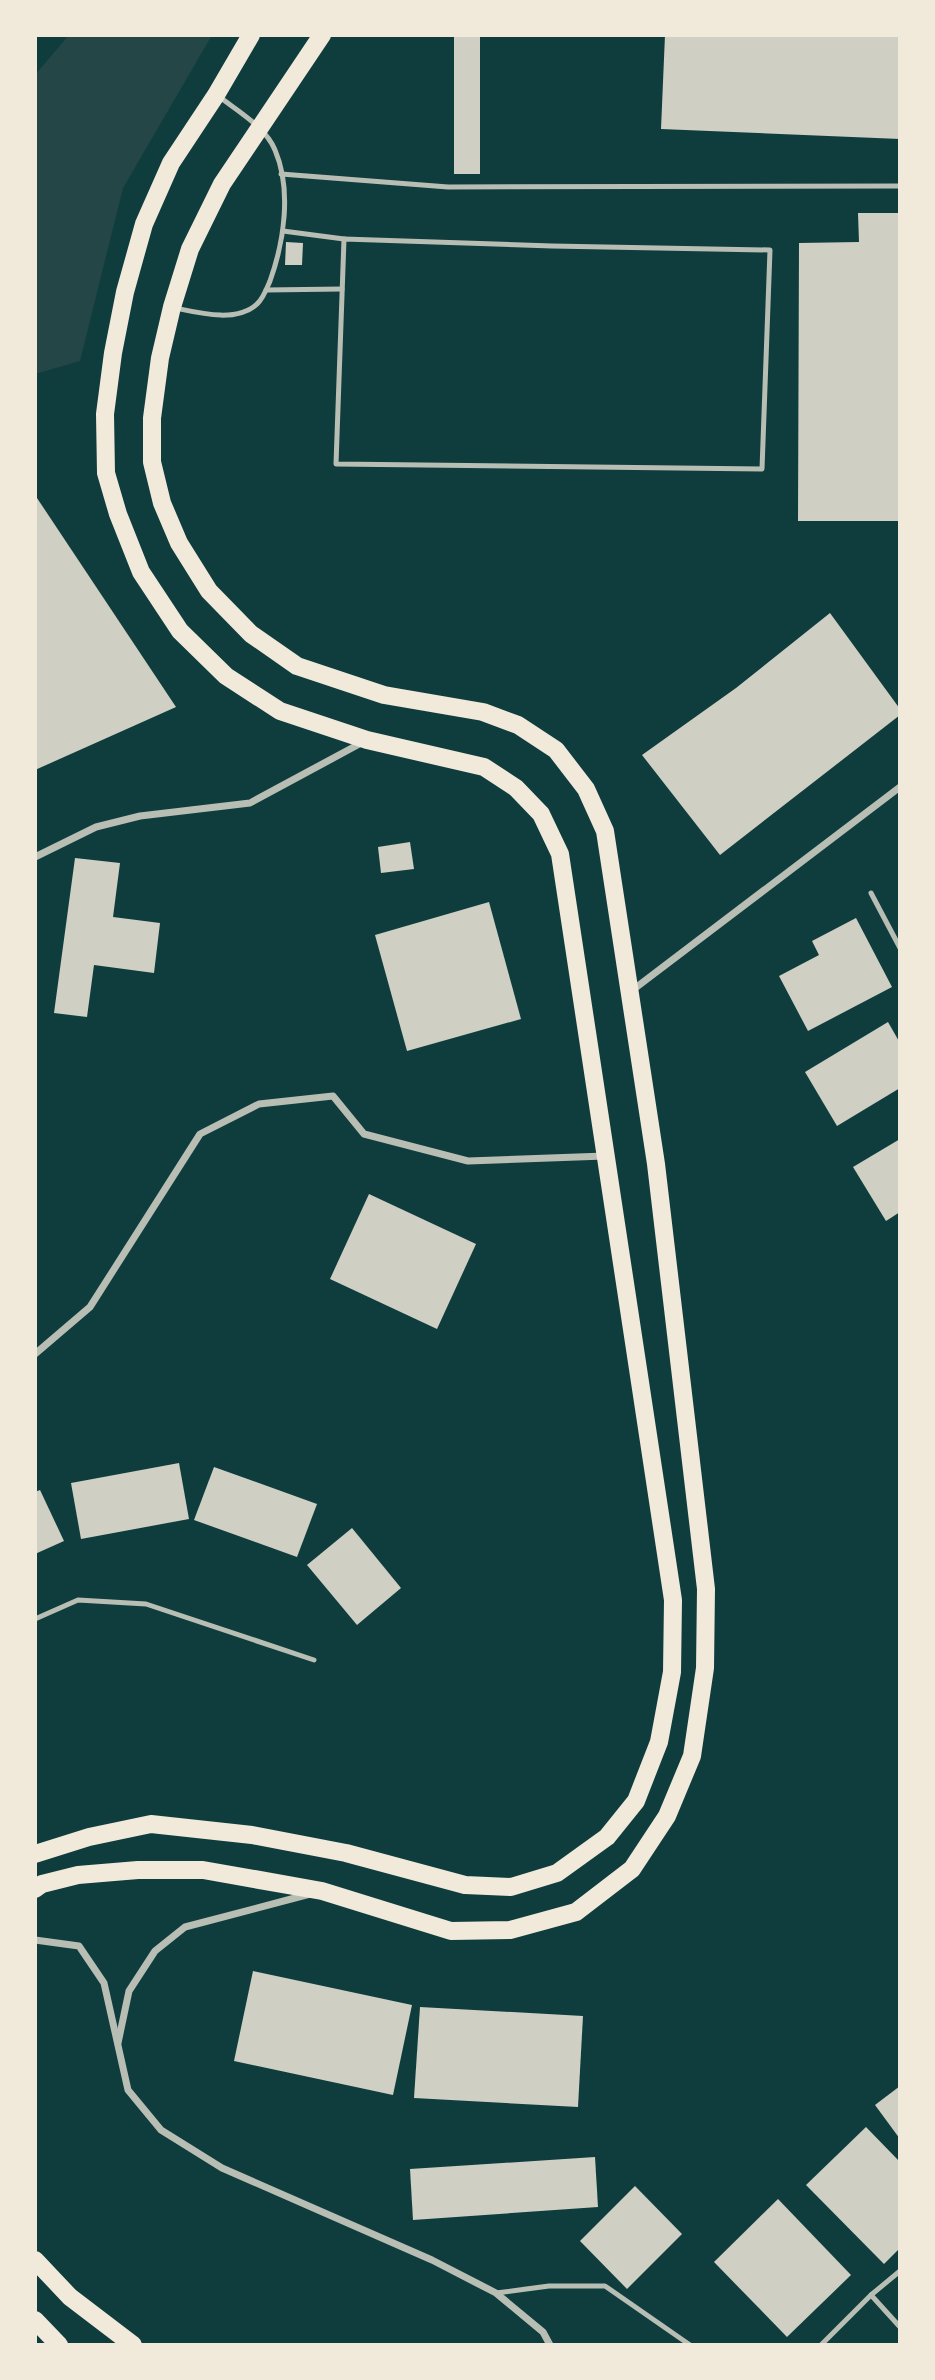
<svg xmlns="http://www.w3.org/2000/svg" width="935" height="2380" font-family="'Space Grotesk',sans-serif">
	<rect width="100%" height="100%" fill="#0f3d3e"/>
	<polygon fill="#244646" points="69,35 212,35 123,188 80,361 35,374 35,75"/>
	<g fill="#cfcfc3">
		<rect x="454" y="35" width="26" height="139"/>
		<polygon points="665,35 900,35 900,139 661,129"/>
		<polygon points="858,213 900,213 900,521 798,521 799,243 859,242"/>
		<polygon points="286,242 303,243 302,265 285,265"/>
		<polygon points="35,495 176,707 35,770"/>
		<polygon points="830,613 900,709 900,715 720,855 642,755 736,688"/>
		<polygon points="410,842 414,869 381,873 378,847"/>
		<polygon points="75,858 120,863 113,917 160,923 154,973 94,965 87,1017 54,1013"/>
		<polygon points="489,902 521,1019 407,1051 375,935"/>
		<polygon points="856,918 892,987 808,1031 779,976 819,955 812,941"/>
		<polygon points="888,1022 900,1043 900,1088 837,1126 805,1072"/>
		<polygon points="900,1139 900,1212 886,1221 853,1167"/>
		<polygon points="369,1194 476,1244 437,1329 330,1279"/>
		<polygon points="179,1463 189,1519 81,1539 71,1483"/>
		<polygon points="214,1467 317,1504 297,1557 194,1520"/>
		<polygon points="40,1490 64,1541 35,1554 35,1492"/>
		<polygon points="352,1528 401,1588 357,1625 307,1565"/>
		<polygon points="253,1971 412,2005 393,2095 234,2061"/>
		<polygon points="420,2007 583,2016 578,2107 414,2098"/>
		<polygon points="900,2086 900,2139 875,2105"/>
		<polygon points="866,2127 900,2162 900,2248 884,2264 806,2185"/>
		<polygon points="595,2157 598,2207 413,2220 410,2169"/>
		<polygon points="635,2186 682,2234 627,2289 580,2241"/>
		<polygon points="778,2199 851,2275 787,2337 714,2262"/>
	</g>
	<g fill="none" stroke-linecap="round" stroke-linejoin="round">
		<g stroke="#b8beb3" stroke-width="5">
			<polyline points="281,174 448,187 900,186"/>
			<polyline points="283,231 344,239"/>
			<polygon points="344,239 552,246 770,250 762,469 336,464"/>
			<polyline points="266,290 342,289"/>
			<path d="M175,308C199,313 237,323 257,304C263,299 267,288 270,281C284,242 292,190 275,150C266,127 236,110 217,95"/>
			<polyline points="871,893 900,948"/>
			<polyline points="35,1619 78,1600 146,1604 314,1660"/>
			<polyline points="496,2293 549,2286 605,2286 690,2345"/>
			<polyline points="871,2295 900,2327"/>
			<polyline points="821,2345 871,2295 900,2271"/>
		</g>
		<g stroke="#b8beb3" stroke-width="7">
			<polyline points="35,857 96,827 140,816 250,803 363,742"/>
			<polyline points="630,992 900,787"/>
			<polyline points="35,1354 90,1307 200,1134 259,1104 333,1096 364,1134 468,1161 605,1156"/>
			<polyline points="35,1940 79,1946 104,1983 128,2090 161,2130 222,2168 432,2260 496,2293 543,2332 550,2345"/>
			<polyline points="118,2043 129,1991 155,1951 185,1927 310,1894"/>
		</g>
		<g stroke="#f1e9da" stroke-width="18">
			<polyline points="35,1854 89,1837 151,1824 252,1835 346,1853 465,1885 511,1887 557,1873 607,1837 636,1801 659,1742 672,1672 673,1600 560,854 541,814 516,788 484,767 367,740 280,711 226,676 180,631 141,572 118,514 106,473 105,414 113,353 125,292 144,224 171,163 216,95 251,35"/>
			<polyline points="35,1889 42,1884 78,1875 138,1870 203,1870 322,1891 451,1931 510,1930 576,1912 632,1869 667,1816 692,1756 705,1668 706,1589 656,1164 605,831 586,789 556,750 518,725 483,712 384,695 297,666 251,634 209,591 179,543 162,503 152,462 152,418 160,358 172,307 190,249 222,184 322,35"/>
			<polyline points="35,2260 70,2297 133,2345"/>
			<polyline points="35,2320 59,2345"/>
		</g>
	</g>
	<rect width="935" height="2380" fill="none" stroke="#f1e9da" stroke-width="74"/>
</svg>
